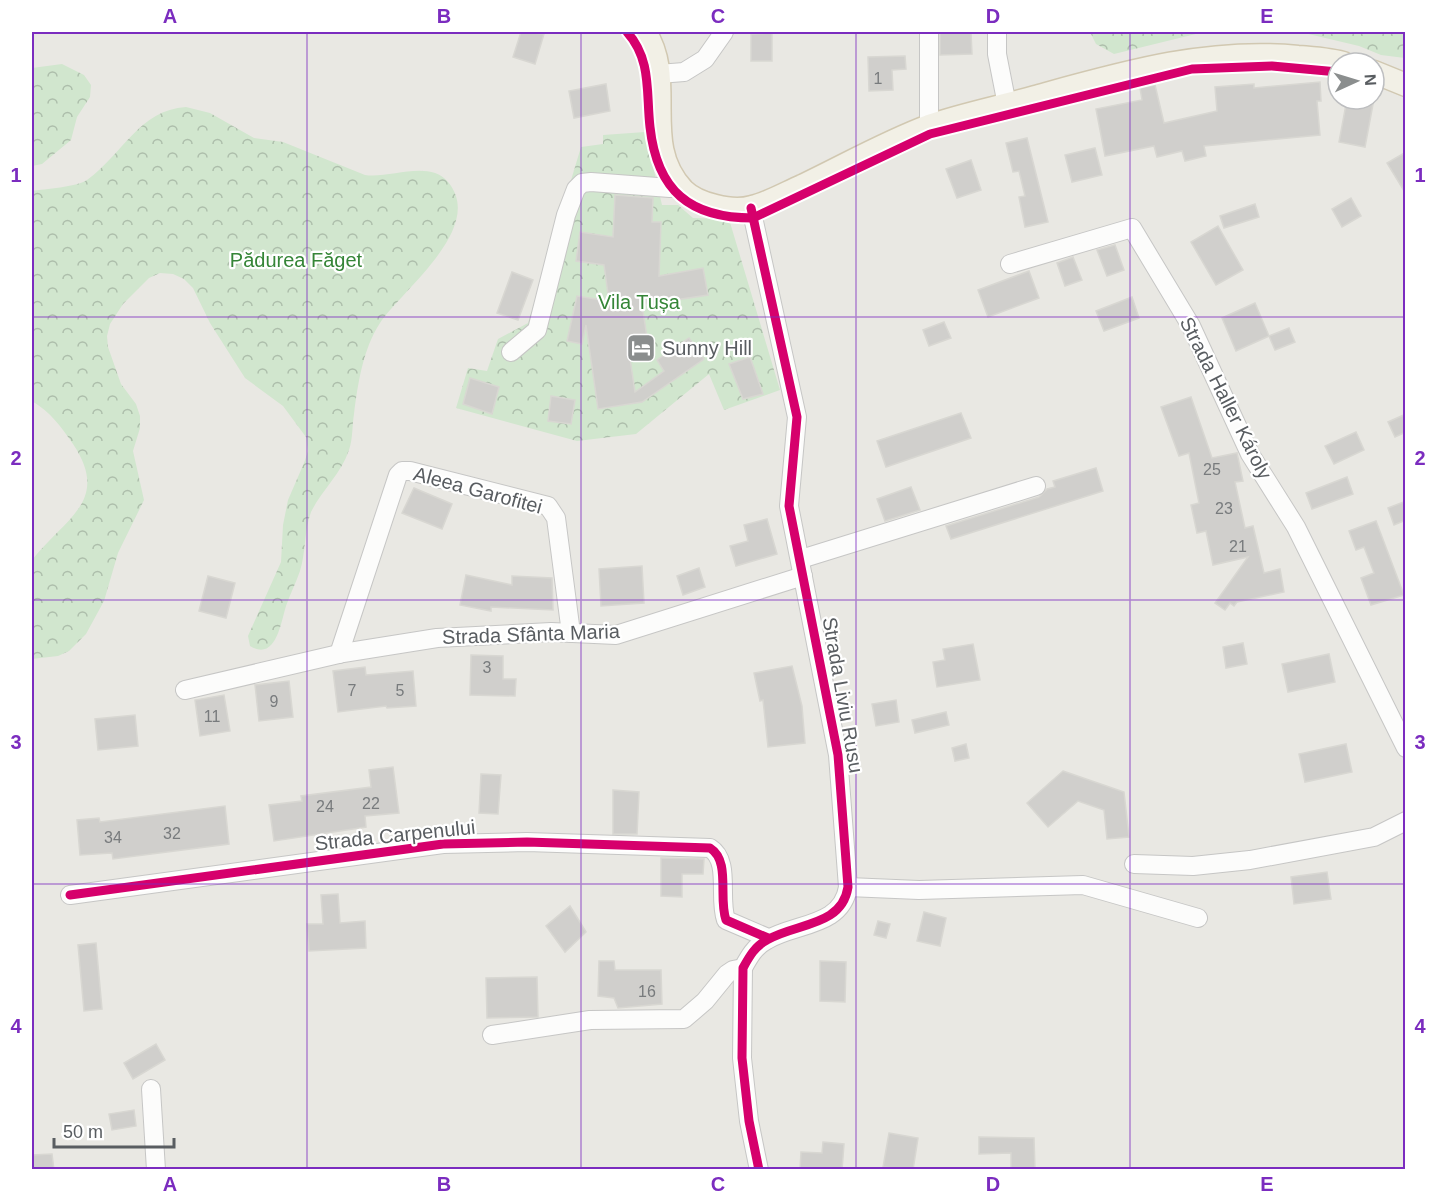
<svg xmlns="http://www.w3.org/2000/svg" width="1437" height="1201" font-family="Helvetica,sans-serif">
	<defs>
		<pattern id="forest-crowns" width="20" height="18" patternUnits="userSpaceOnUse" patternTransform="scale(1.5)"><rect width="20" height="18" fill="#d1e6ce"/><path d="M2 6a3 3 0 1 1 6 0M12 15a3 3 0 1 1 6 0" fill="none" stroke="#adbeab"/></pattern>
	</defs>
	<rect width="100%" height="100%" fill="#e9e8e3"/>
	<g fill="url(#forest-crowns)">
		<polygon points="1090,32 1204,32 1114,54 1096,44"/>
		<polygon points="1300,32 1405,32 1405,58 1381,55 1359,46"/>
		<polygon points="62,64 84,75 91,85 90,97 77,117 71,140 42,164 32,166 32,68"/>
		<path d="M186,107L210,113L254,138L283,142L365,175C389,179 429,159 448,182C486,227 403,289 380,323C363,349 358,383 354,414C352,426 353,438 349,450C341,474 322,490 311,512C304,531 306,552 300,571C296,583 290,594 286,606C281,622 276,662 250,646L248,636L281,562L283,525L288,500L304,463L308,451L306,437L283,406L245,378L210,323L193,288L184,279L173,274L160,273L149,278L123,304L110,324L107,336L108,347L121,384L136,404L140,416V428L133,451L144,500L118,553L104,601L86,634L69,651L58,656L32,659V560C65,518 111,501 73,444C60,425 51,413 32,401V191C45,189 76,187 87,180C123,154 139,110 186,107Z"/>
		<polygon points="645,132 662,205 678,205 693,218 729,219 780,390 724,410 709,374 636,434 577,441 456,408 468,368 487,371 498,339 528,323 581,147 603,144 603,135"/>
	</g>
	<g fill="#d0cfcc" stroke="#d8d7d2" stroke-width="1.5">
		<polygon points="521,32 544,34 535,64 513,57"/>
		<polygon points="940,32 971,32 972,54 940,55"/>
		<polygon points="772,33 772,61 751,61 751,34"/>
		<polygon points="905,56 906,69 892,70 893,90 869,91 868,57"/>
		<polygon points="1320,82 1321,101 1317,101 1320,135 1204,146 1206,156 1185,161 1182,151 1157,157 1154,146 1105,156 1096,109 1142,100 1140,88 1155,85 1164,123 1217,111 1215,87 1254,84 1254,88"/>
		<polygon points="606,84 610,111 574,118 569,91"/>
		<polygon points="1347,99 1374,99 1365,147 1339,142"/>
		<polygon points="1027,138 1048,222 1025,227 1019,197 1025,196 1019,171 1013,172 1006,143"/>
		<polygon points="1095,148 1102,175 1072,182 1065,155"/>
		<polygon points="1406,152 1406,194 1387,163"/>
		<polygon points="971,160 981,190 957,198 946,169"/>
		<polygon points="615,195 653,198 652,222 661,222 659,276 703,268 708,295 642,305 649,350 629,352 635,392 664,371 657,360 689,338 704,359 642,402 598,409 586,325 582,344 567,341 577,296 609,301 604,265 576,261 580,232 613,237"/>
		<polygon points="1351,198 1361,216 1342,227 1332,209"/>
		<polygon points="1255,204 1259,217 1224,228 1220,216"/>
		<polygon points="1218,226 1243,270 1216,285 1191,242"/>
		<polygon points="1115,245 1124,270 1107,276 1097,250"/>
		<polygon points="1073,257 1082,280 1065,286 1057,263"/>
		<polygon points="1029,271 1039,298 988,317 978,290"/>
		<polygon points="512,272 533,280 518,320 497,313"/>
		<polygon points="1132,297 1139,318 1104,331 1096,311"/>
		<polygon points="1255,303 1269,336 1236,351 1222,318"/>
		<polygon points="944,322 951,338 929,346 923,330"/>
		<polygon points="1289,328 1295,342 1275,350 1269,336"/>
		<polygon points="750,357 763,394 743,399 729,364"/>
		<polygon points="470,378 499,387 492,414 463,404"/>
		<polygon points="551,396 575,400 571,424 548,421"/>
		<polygon points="1191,397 1212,458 1237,453 1243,481 1235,482 1245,528 1253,526 1264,573 1280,569 1284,592 1237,602 1234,606 1230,603 1225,610 1215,603 1248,557 1213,565 1206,531 1197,533 1191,505 1199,503 1189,453 1179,456 1161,407"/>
		<polygon points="961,413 971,438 886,467 877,441"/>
		<polygon points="1406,414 1406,432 1395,437 1388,422"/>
		<polygon points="1356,432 1364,450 1334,464 1325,446"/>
		<polygon points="1096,468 1103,491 951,539 946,526 1039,497 1047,489 1055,487 1053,481"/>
		<polygon points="1347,477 1353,494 1312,509 1306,493"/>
		<polygon points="911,487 920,510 885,521 877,499"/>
		<polygon points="414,488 452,504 442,529 402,513"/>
		<polygon points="1406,501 1406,520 1394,525 1388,508"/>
		<polygon points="767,519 777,554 736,566 730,546 748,541 744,525"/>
		<polygon points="1376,521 1404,595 1371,605 1361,578 1374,573 1364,547 1356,550 1349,531"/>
		<polygon points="642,566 644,603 601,606 599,569"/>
		<polygon points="699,568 705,587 683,595 677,576"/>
		<polygon points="466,575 512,585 512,576 552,578 553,610 491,607 491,611 460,605"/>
		<polygon points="208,576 235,583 226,618 199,611"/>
		<polygon points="1243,643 1247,664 1226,668 1223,647"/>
		<polygon points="973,644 980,680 937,687 933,662 945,660 943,649"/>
		<polygon points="1329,654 1335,682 1288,692 1282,664"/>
		<polygon points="471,655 503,656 503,679 516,679 515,696 470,695"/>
		<polygon points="792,666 802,706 805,743 768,747 763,700 760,701 754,673"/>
		<polygon points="365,667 366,675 413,671 416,706 387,708 386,706 338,712 333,671"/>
		<polygon points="289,681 293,717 259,721 255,685"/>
		<polygon points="224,695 230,731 200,736 195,700"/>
		<polygon points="896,700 899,722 876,726 872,704"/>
		<polygon points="946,712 949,725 915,733 912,720"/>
		<polygon points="135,715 138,746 98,750 95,719"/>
		<polygon points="966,744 969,758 955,761 952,748"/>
		<polygon points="1346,744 1352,772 1305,782 1299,754"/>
		<polygon points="393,767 399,813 365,816 366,827 274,841 269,805 302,801 301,796 371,787 369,770"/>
		<polygon points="1063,771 1124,792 1129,837 1107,839 1104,810 1078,801 1048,827 1027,803"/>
		<polygon points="481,774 501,775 498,814 479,813"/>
		<polygon points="613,790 639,792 637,834 613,834"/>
		<polygon points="225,806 229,844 113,859 112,853 80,855 77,820 99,818 100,822"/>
		<polygon points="661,858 704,859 703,874 682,874 682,897 661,896"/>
		<polygon points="1327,872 1331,899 1294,904 1291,877"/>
		<polygon points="338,894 340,923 365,921 366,948 309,951 307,924 323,924 321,895"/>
		<polygon points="570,906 586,932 565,952 546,926"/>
		<polygon points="924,912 946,918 940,946 917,941"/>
		<polygon points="878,921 890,924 886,938 874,935"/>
		<polygon points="96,943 102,1009 84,1011 78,945"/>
		<polygon points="599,961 614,961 615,970 661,970 662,1004 618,1008 614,998 598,996"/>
		<polygon points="820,961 846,962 845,1002 820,1001"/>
		<polygon points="537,977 538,1017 487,1018 486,978"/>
		<polygon points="156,1044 165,1060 133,1079 124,1063"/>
		<polygon points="134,1110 136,1126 112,1130 109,1114"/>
		<polygon points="889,1133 918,1138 913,1170 883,1167"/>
		<polygon points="979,1137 1034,1138 1035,1170 1011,1170 1011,1153 979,1154"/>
		<polygon points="823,1142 844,1144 842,1170 800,1170 801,1152 822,1153"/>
		<polygon points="52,1154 54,1170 32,1170 32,1155"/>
	</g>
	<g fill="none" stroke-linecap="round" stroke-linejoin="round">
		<g stroke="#c6c6c5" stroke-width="20">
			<g id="minor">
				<polyline points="997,32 997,54 1007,105"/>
				<polyline points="659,74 684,72 705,59 724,32"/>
				<polyline points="929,126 929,32"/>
				<path d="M751,208L797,417L789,506L838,755L848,887C842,927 795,923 767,940C755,946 749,957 743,968L742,1058L749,1121L759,1170"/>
				<polyline points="1010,264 1132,228 1191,326 1250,454 1296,527 1406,748"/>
				<polyline points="511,352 537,330 566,215 576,189 582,183 591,182 670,188 678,184"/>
				<polyline points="801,559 1036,486"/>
				<polyline points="339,654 398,475 402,471 410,471 548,506 556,518 571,633"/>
				<polyline points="185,690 343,653 437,638 551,632 616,635 803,576"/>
				<polyline points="1134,864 1193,866 1250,860 1374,837 1406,821"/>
				<polyline points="848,887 919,890 1083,885 1198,918"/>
				<path d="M70,895L443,844L527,842L710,848C731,861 718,898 726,920L768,938"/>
				<polyline points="492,1035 590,1020 684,1019 705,1001 727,974 733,970 743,968"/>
				<polyline points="151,1089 156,1170"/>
			</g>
		</g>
		<g stroke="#d1c8b1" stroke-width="25">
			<g id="major">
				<path d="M645,32C677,82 639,144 683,190C697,204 732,213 752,207C769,203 786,193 802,186C844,166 886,142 929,126C964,114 1000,107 1035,97C1122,73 1207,48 1298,57C1313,58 1328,59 1343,63"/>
				<polyline points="1374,72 1406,85"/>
			</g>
		</g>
		<use href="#minor" stroke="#fcfcfb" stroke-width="18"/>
		<use href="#major" stroke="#f2f0e6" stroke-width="22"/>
		<g stroke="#fff" stroke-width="13">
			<g id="cycleway">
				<path d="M627,32C652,60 646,93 650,127C657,191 690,218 753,218L930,134L1192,69L1272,66L1338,72"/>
				<path d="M751,208L797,417L789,506L838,755L848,887C842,927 795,923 767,940C755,946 749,957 743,968L742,1058L749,1121L759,1170"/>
				<path d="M70,895L443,844L527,842L710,848C731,861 718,898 726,920L768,938"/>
			</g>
		</g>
		<use href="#cycleway" stroke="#d6006c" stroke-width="9"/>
	</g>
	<path fill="none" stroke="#7b2cbf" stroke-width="1.5" stroke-opacity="0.55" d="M307,32V1170M581,32V1170M856,32V1170M1130,32V1170M32,317H1406M32,600H1406M32,884H1406"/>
	<defs>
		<g id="hotel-square" transform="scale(1.5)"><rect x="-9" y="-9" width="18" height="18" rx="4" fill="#8b8e8e" stroke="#fff"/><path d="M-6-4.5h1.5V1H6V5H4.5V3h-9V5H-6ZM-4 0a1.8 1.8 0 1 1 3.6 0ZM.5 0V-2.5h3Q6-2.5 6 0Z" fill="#fff"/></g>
	</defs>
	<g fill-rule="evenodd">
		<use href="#hotel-square" x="641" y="348"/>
	</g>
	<g text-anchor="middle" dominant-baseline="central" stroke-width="4.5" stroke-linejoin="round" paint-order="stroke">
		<g font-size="16" fill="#787b7d">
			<text x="878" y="78">1</text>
			<text x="1212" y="469">25</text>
			<text x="1224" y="508">23</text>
			<text x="1238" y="546">21</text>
			<text x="487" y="667">3</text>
			<text x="352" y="690">7</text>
			<text x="400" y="690">5</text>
			<text x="274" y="701">9</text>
			<text x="212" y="716">11</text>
			<text x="371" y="803">22</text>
			<text x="325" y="806">24</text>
			<text x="172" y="833">32</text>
			<text x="113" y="837">34</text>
			<text x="647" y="991">16</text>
		</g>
		<g font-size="20" fill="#358537" stroke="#fff">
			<text x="296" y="260">Pădurea Făget</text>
			<text x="639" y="302">Vila Tușa</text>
		</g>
		<g font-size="20" fill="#595d61" stroke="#fff" text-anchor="start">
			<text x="662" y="348">Sunny Hill</text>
		</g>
		<g font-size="20" fill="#595d61" stroke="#fff">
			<text transform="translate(1226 398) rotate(63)">Strada Haller Károly</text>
			<text transform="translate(478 490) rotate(15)">Aleea Garofitei</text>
			<text transform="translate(531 634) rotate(-2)">Strada Sfânta Maria</text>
			<text transform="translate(843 695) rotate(80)">Strada Liviu Rusu</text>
			<text transform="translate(395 835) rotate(-6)">Strada Carpenului</text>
		</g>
	</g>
	<rect width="1437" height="1201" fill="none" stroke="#ffffff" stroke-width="66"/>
	<g transform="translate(1356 81) rotate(86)"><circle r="28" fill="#ffffff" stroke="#bdbec0" stroke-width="1.5"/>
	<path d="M0-4.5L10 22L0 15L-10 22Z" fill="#8b8e8e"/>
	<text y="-9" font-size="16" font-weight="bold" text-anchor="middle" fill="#595d61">N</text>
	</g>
	<path d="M54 1138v9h120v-9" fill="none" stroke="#595d61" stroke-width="3"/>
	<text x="63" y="1138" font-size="18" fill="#595d61" stroke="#ffffff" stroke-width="4.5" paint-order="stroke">50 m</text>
	<rect x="33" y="33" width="1371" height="1135" fill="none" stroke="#7b2cbf" stroke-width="2"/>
	<g font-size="20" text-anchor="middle" font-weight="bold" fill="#7b2cbf">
		<text x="170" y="23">A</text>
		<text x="444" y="23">B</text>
		<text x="718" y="23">C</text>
		<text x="993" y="23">D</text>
		<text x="1267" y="23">E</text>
		<text x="16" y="182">1</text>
		<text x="1420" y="182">1</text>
		<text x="16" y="465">2</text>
		<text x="1420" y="465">2</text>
		<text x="16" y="749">3</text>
		<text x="1420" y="749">3</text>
		<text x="16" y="1033">4</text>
		<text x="1420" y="1033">4</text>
		<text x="170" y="1191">A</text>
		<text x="444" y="1191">B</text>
		<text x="718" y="1191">C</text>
		<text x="993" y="1191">D</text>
		<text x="1267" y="1191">E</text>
	</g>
</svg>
